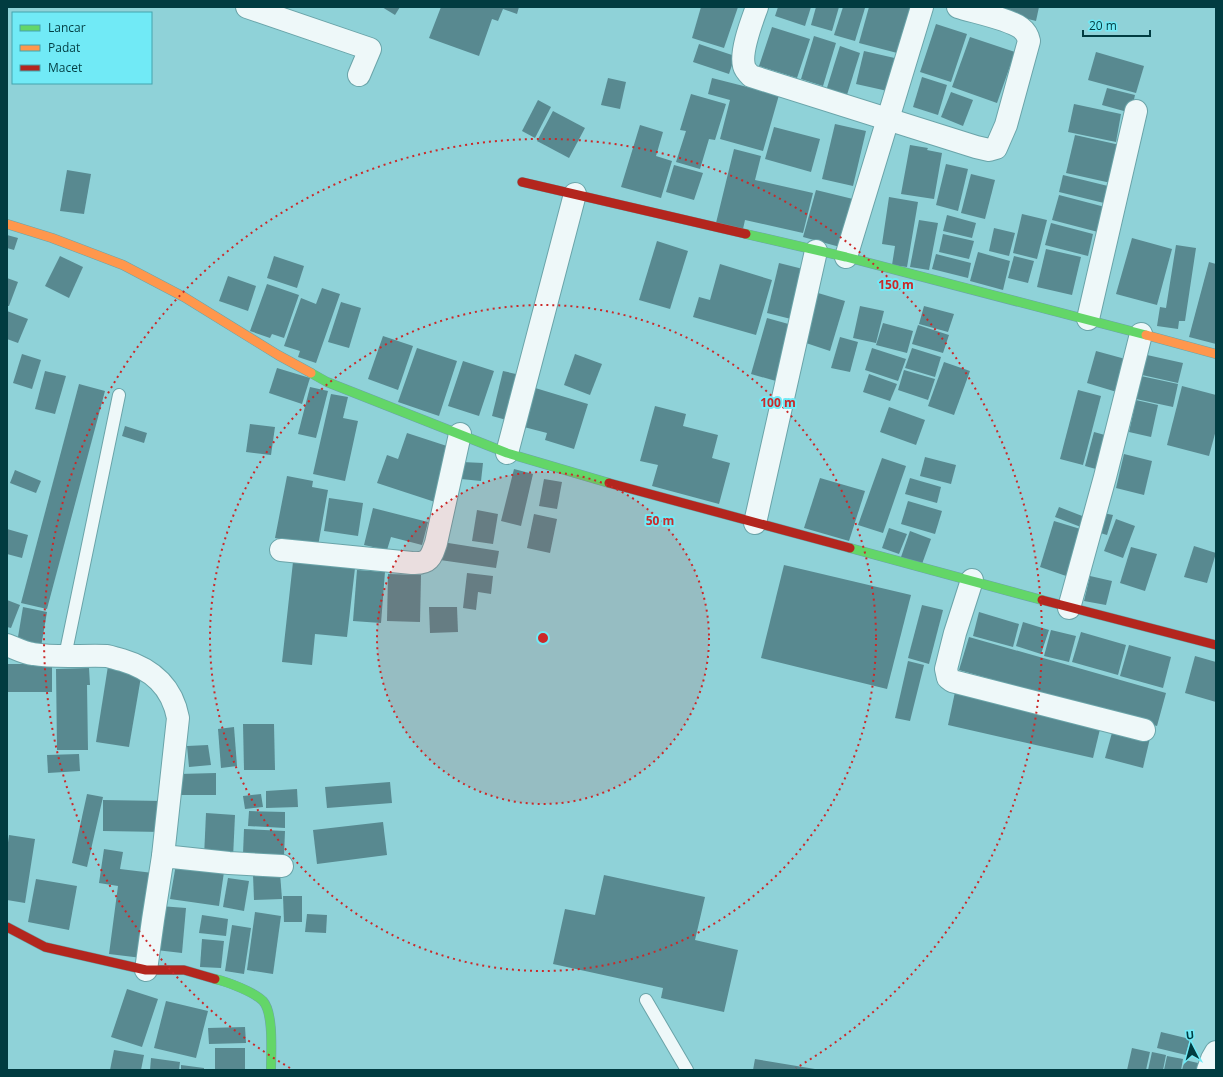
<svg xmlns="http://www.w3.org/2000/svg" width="1223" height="1077" font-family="'Open Sans',sans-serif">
	<rect width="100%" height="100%" fill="#8fd2d8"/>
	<g fill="#588990">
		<polygon points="382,7 400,7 395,15"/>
		<polygon points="441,7 519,7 517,14 503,9 498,21 492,19 479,56 429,38"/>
		<polygon points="701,7 738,7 724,48 692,38"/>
		<polygon points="778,7 811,7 805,26 775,16"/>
		<polygon points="816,7 839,7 832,31 811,25"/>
		<polygon points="843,7 865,8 855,41 834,35"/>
		<polygon points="869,7 912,7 901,54 859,43"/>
		<polygon points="990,7 1039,7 1036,21 989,9"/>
		<polygon points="936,24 967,34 951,82 920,72"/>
		<polygon points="772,27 810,39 797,78 759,66"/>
		<polygon points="814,36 836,43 823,86 801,79"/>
		<polygon points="970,37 1015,52 997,103 952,87"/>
		<polygon points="699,44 735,56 729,74 693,62"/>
		<polygon points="840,46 860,53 846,98 826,91"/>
		<polygon points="864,51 899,59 892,92 856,84"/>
		<polygon points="1096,52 1144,66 1136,93 1088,80"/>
		<polygon points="922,77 947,85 938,115 913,107"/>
		<polygon points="608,78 626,82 620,109 601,105"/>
		<polygon points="712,78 779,95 763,151 720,139 730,100 708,94"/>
		<polygon points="1107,88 1135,95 1131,113 1102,105"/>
		<polygon points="951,92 973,100 963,126 941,117"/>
		<polygon points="691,94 726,104 715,140 709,139 700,169 676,162 686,131 680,130"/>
		<polygon points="538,100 551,107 535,138 522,131"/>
		<polygon points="1074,104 1121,114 1116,142 1068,132"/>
		<polygon points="553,111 585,128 569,158 537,141"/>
		<polygon points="835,124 866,131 853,186 822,179"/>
		<polygon points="640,125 663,132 656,156 672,161 661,198 621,187"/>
		<polygon points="774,127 820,139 811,172 765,159"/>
		<polygon points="1075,135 1120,145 1111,183 1066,173"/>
		<polygon points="910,145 928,148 927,150 942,153 934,199 901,194"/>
		<polygon points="734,149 761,156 755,180 813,193 803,233 745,220 743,229 716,223"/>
		<polygon points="946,164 968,169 958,211 936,205"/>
		<polygon points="674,165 703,173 694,200 666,192"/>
		<polygon points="67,170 91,174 84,214 60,211"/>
		<polygon points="971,174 995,180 985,219 961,213"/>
		<polygon points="1063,175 1112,187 1108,204 1059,192"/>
		<polygon points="816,190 853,199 840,247 803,237"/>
		<polygon points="1059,195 1105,207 1098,232 1052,220"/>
		<polygon points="889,197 918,202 907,267 892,265 895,246 882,244"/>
		<polygon points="1022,214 1047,220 1037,259 1013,253"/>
		<polygon points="947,215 976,223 972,238 943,231"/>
		<polygon points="919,220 938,223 929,270 910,267"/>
		<polygon points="1051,223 1093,234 1088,256 1045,245"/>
		<polygon points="994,228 1015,233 1009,256 989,251"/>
		<polygon points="943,234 974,241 969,259 939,252"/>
		<polygon points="7,235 18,238 14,250 7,248"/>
		<polygon points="1132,238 1172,249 1157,305 1116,294"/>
		<polygon points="657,241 688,251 670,309 639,300"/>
		<polygon points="1176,245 1196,248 1185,321 1179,321 1178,329 1157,326 1160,307 1166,308"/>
		<polygon points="1046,249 1081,257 1072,295 1037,287"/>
		<polygon points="978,252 1010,261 1003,290 970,281"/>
		<polygon points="936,254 971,263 968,278 932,269"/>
		<polygon points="60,256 83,267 69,298 45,286"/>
		<polygon points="274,256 304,266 297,288 267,278"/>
		<polygon points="1014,256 1034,261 1028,283 1008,278"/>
		<polygon points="1209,262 1216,264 1216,344 1189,337"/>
		<polygon points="779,263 803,269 791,319 767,313"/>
		<polygon points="720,264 772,280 756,335 693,317 699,297 710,300"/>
		<polygon points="228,276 256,286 248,311 219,301"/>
		<polygon points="7,278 18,282 9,306 7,306"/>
		<polygon points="267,284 299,295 284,338 272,334 270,338 250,331"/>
		<polygon points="322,288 340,294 316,363 298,357 300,351 284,346 301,298 316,304"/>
		<polygon points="818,293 845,301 830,351 803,342"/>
		<polygon points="341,302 361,308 349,348 328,342"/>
		<polygon points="860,306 884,311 876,343 853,338"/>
		<polygon points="924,306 954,314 948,332 919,324"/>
		<polygon points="7,311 28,319 18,343 7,339"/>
		<polygon points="767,318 792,325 776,381 751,374"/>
		<polygon points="883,323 913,331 907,353 876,345"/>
		<polygon points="918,325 949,335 943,353 912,344"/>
		<polygon points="383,336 413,346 398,390 368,379"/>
		<polygon points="840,337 858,342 850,372 831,368"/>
		<polygon points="417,348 457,361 439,416 398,402"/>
		<polygon points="872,348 906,359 898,381 865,370"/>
		<polygon points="912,348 941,357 935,377 905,368"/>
		<polygon points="1096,351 1129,360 1120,393 1087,383"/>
		<polygon points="22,354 41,360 32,389 13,383"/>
		<polygon points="575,354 602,364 590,395 564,385"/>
		<polygon points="1147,355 1183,363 1178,383 1142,375"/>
		<polygon points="463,361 494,371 479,416 448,406"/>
		<polygon points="944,362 970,371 954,415 928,406"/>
		<polygon points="277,368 310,378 302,404 269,393"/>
		<polygon points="904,370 935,379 928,400 898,390"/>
		<polygon points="45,371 66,376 55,414 35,409"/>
		<polygon points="503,371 525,376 514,422 492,416"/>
		<polygon points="869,374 897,384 890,401 863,392"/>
		<polygon points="1141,376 1178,384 1173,407 1136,399"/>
		<polygon points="79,384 105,391 47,609 21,603"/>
		<polygon points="1182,386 1216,395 1216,430 1209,456 1167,445"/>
		<polygon points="310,387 328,391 316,438 298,434"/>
		<polygon points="532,387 588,404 574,449 545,440 547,433 520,426"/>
		<polygon points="1078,390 1101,396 1083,465 1060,459"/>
		<polygon points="331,394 348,397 343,418 358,421 345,481 313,474"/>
		<polygon points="1136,400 1158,405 1151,437 1129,432"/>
		<polygon points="655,406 686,414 683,426 718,435 712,458 730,463 719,504 652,486 658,465 640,461"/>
		<polygon points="889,407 925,420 916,445 880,432"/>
		<polygon points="250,424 275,427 271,455 246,452"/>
		<polygon points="125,426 147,433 144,443 122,436"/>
		<polygon points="1094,432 1112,437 1103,471 1085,466"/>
		<polygon points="407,433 453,448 435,502 377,483 387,455 398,459"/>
		<polygon points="1124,454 1152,461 1144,495 1116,488"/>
		<polygon points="925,457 956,465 951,484 920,476"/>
		<polygon points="882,458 906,466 883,533 858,525"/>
		<polygon points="462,462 483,463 481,481 461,479"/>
		<polygon points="514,469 533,474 521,526 501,521"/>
		<polygon points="15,470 41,481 36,493 10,483"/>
		<polygon points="287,476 313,481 312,487 328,490 318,546 275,538"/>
		<polygon points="820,478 865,491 849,541 804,528"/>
		<polygon points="910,478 941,487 937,503 905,494"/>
		<polygon points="544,479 562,482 557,509 539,506"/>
		<polygon points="329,498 363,503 358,536 324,531"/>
		<polygon points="908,501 942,511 935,534 901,524"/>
		<polygon points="1059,507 1090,519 1086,529 1055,517"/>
		<polygon points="373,508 428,522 422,545 391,537 387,550 364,545"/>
		<polygon points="477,510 498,514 493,544 472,541"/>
		<polygon points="1103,513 1113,515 1107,535 1097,532"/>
		<polygon points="534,514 557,519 550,553 527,548"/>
		<polygon points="1116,519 1135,526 1123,558 1104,551"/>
		<polygon points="1054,521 1087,531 1072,578 1040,567"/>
		<polygon points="889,528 907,534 899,554 882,548"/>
		<polygon points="7,529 28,535 22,558 7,554"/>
		<polygon points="910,531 931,539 922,564 901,557"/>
		<polygon points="442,542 499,551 496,568 440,560"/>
		<polygon points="1194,546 1216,553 1207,583 1184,577"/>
		<polygon points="1131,547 1157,554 1145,591 1120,583"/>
		<polygon points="293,562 355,568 347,637 315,634 312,665 282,662"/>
		<polygon points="784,565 911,595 887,689 761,658"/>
		<polygon points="357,570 385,572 381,623 353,621"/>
		<polygon points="467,573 493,576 491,594 478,592 476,610 463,608"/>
		<polygon points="388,574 421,575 420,622 387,621"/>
		<polygon points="1090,576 1112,581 1106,605 1084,601"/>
		<polygon points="7,600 20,605 11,628 7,627"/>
		<polygon points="922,605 943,610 929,664 908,658"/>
		<polygon points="23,607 47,612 41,647 17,643"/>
		<polygon points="429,607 457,607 458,632 430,633"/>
		<polygon points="979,612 1019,624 1013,647 973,636"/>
		<polygon points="1023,622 1049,630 1041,654 1016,646"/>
		<polygon points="1051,630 1076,636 1069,662 1044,656"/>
		<polygon points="1081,632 1126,645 1118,675 1072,662"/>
		<polygon points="969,637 1166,693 1157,726 959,670"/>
		<polygon points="1129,645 1171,657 1163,688 1120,676"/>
		<polygon points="1195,656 1216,662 1216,702 1185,693"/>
		<polygon points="908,661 924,665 910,721 895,718"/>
		<rect x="8" y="664" width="44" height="28"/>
		<polygon points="108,666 142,671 129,747 96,742"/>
		<polygon points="89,668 90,685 87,685 88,750 57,750 56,669"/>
		<polygon points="955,692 1101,725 1093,758 948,725"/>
		<polygon points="243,724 274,724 275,770 244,770"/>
		<polygon points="234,727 237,766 221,768 218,729"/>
		<polygon points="1113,729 1150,738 1143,768 1105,758"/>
		<polygon points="208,745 211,765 189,767 187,746"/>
		<polygon points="79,754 80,771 48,773 47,755"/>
		<polygon points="216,773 216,795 179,795 179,774"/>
		<polygon points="390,782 392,803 327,808 325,787"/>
		<polygon points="297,789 298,807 266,808 266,791"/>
		<polygon points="87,794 103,797 87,867 72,863"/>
		<polygon points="261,794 263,807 245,809 243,796"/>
		<polygon points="103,800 163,801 163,832 103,831"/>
		<polygon points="249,811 285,812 285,828 248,826"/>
		<polygon points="206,813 235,815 233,858 204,857"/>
		<polygon points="383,822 387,855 317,864 313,830"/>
		<polygon points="244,829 285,831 284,856 243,854"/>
		<polygon points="9,835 35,839 25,903 7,900 7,850"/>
		<polygon points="104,849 123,852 120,869 153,873 142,958 109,954 118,886 99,883"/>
		<polygon points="176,864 224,872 219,906 170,899"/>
		<polygon points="280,873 282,899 254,900 253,875"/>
		<polygon points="604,875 705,897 695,940 738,950 724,1012 661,998 663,988 553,964 565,909 595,915"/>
		<polygon points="228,878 249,881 244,911 223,907"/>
		<polygon points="36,879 77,886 69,930 28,922"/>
		<polygon points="283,896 302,896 302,922 284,922"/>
		<polygon points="160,906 186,908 182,953 156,950"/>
		<polygon points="255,912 281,916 273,974 247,970"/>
		<polygon points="307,914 327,915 326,933 305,932"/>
		<polygon points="202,915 228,919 226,936 199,933"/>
		<polygon points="232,925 251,928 244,974 225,971"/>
		<polygon points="202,939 224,941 221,968 200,967"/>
		<polygon points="127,989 158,999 142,1047 111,1037"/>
		<polygon points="166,1001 208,1011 196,1058 154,1048"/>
		<polygon points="245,1027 246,1043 209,1044 208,1028"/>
		<polygon points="1161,1032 1190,1039 1186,1055 1157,1048"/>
		<rect x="215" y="1048" width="30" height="22"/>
		<polygon points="1132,1048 1150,1052 1146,1070 1127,1070"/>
		<polygon points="114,1050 144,1055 141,1070 110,1070"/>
		<polygon points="1152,1052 1166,1055 1163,1070 1148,1070"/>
		<polygon points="1167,1056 1183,1059 1181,1070 1164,1070"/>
		<polygon points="151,1058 180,1062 179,1070 150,1070"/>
		<polygon points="755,1059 815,1069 815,1070 753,1070"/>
		<polygon points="1185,1060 1198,1063 1197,1070 1182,1070"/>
		<polygon points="181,1065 204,1068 204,1070 181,1070"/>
	</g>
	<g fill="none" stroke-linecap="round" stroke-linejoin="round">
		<g stroke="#6aa4a9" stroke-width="14">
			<g id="lane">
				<polyline points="65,656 119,395"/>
				<polyline points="646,1000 687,1070"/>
			</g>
		</g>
		<g stroke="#6aa4a9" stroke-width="24">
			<g id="street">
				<polyline points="247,7 370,49 359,75"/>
				<path d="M757,7C752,21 740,51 744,66C745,70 748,73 751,76L976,147L989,150L996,148L1006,125L1029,41C1028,36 1025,31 1021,28C1009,19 974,12 958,7"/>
				<polyline points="846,257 922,7"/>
				<polyline points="1088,319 1136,111"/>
				<polyline points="507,453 575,194"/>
				<polyline points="755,523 816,251"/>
				<path d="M281,550L412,563C429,564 431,558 436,543L460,434"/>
				<polyline points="972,580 955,633 946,669 948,678 952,681 1144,730"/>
				<polyline points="1069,608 1105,477 1141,334"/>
				<path d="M7,645C15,648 24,653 33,654C57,658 82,655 107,656C112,657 117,659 122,660C152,669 172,686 178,718L163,856"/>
				<polyline points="146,970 153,920 163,856 229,863 282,866"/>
				<polyline points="1208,1070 1212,1059 1216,1052"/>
			</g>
		</g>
		<g stroke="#6aa4a9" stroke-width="10">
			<g id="fast">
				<polyline points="746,234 846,257 1146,335"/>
				<polyline points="311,373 327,382 507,453 609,483"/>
				<polyline points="850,548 1042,600"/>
				<path d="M215,979C228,982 254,992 263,1001C274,1013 271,1054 271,1070"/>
			</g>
		</g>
		<g stroke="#6aa4a9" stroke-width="10">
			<g id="slow">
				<polyline points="7,224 52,238 123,265 184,297 278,355 311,373"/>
				<polyline points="1146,335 1216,354"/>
			</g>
		</g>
		<g stroke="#6aa4a9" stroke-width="10">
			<g id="jam">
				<polyline points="522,182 746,234"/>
				<polyline points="609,483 850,548"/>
				<polyline points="1042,600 1216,645"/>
				<polyline points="7,927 45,947 146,970 184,970 215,979"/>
			</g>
		</g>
		<use href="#lane" stroke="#eef8f9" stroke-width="12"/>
		<use href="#street" stroke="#eef8f9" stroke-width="22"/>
		<use href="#fast" stroke="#63d668" stroke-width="9"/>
		<use href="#slow" stroke="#ff974d" stroke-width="9"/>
		<use href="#jam" stroke="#b3261e" stroke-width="9"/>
	</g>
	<circle cx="543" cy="638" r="166" fill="#cb2929" fill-opacity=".12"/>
	<g fill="none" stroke="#cb2929" stroke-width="2" stroke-dasharray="2 4">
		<circle cx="543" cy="638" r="166"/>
		<circle cx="543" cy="638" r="333"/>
		<path d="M290 1068A499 499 0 1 1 796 1068"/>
	</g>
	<circle cx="543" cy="638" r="6" fill="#cb2929" stroke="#71eaf6" stroke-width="2"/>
	<g font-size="12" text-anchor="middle" font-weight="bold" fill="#cb2929" stroke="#71eaf6" stroke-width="4" stroke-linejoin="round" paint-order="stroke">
		<text x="896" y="289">150 m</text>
		<text x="778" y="407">100 m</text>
		<text x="660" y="525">50 m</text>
	</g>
	<rect width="1223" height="1077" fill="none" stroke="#013c41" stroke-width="16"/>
	<rect x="12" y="12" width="140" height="72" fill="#71eaf6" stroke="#44a4ae"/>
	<rect x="20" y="25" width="20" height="6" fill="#63d668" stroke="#44a4ae"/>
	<text x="48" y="32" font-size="12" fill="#013c41">Lancar</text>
	<rect x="20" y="45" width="20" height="6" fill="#ff974d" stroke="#44a4ae"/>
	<text x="48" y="52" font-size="12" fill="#013c41">Padat</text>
	<rect x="20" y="65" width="20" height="6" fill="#b3261e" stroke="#44a4ae"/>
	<text x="48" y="72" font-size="12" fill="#013c41">Macet</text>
	<g transform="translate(1191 1045) rotate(354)" stroke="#71eaf6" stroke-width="3" paint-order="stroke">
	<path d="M0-3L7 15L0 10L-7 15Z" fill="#013c41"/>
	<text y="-6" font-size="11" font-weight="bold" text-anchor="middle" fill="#013c41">U</text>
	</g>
	<path d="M1083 30v6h67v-6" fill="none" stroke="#013c41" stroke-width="2"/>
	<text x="1089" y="30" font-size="12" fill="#013c41" stroke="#71eaf6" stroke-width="3" paint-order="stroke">20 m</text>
</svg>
